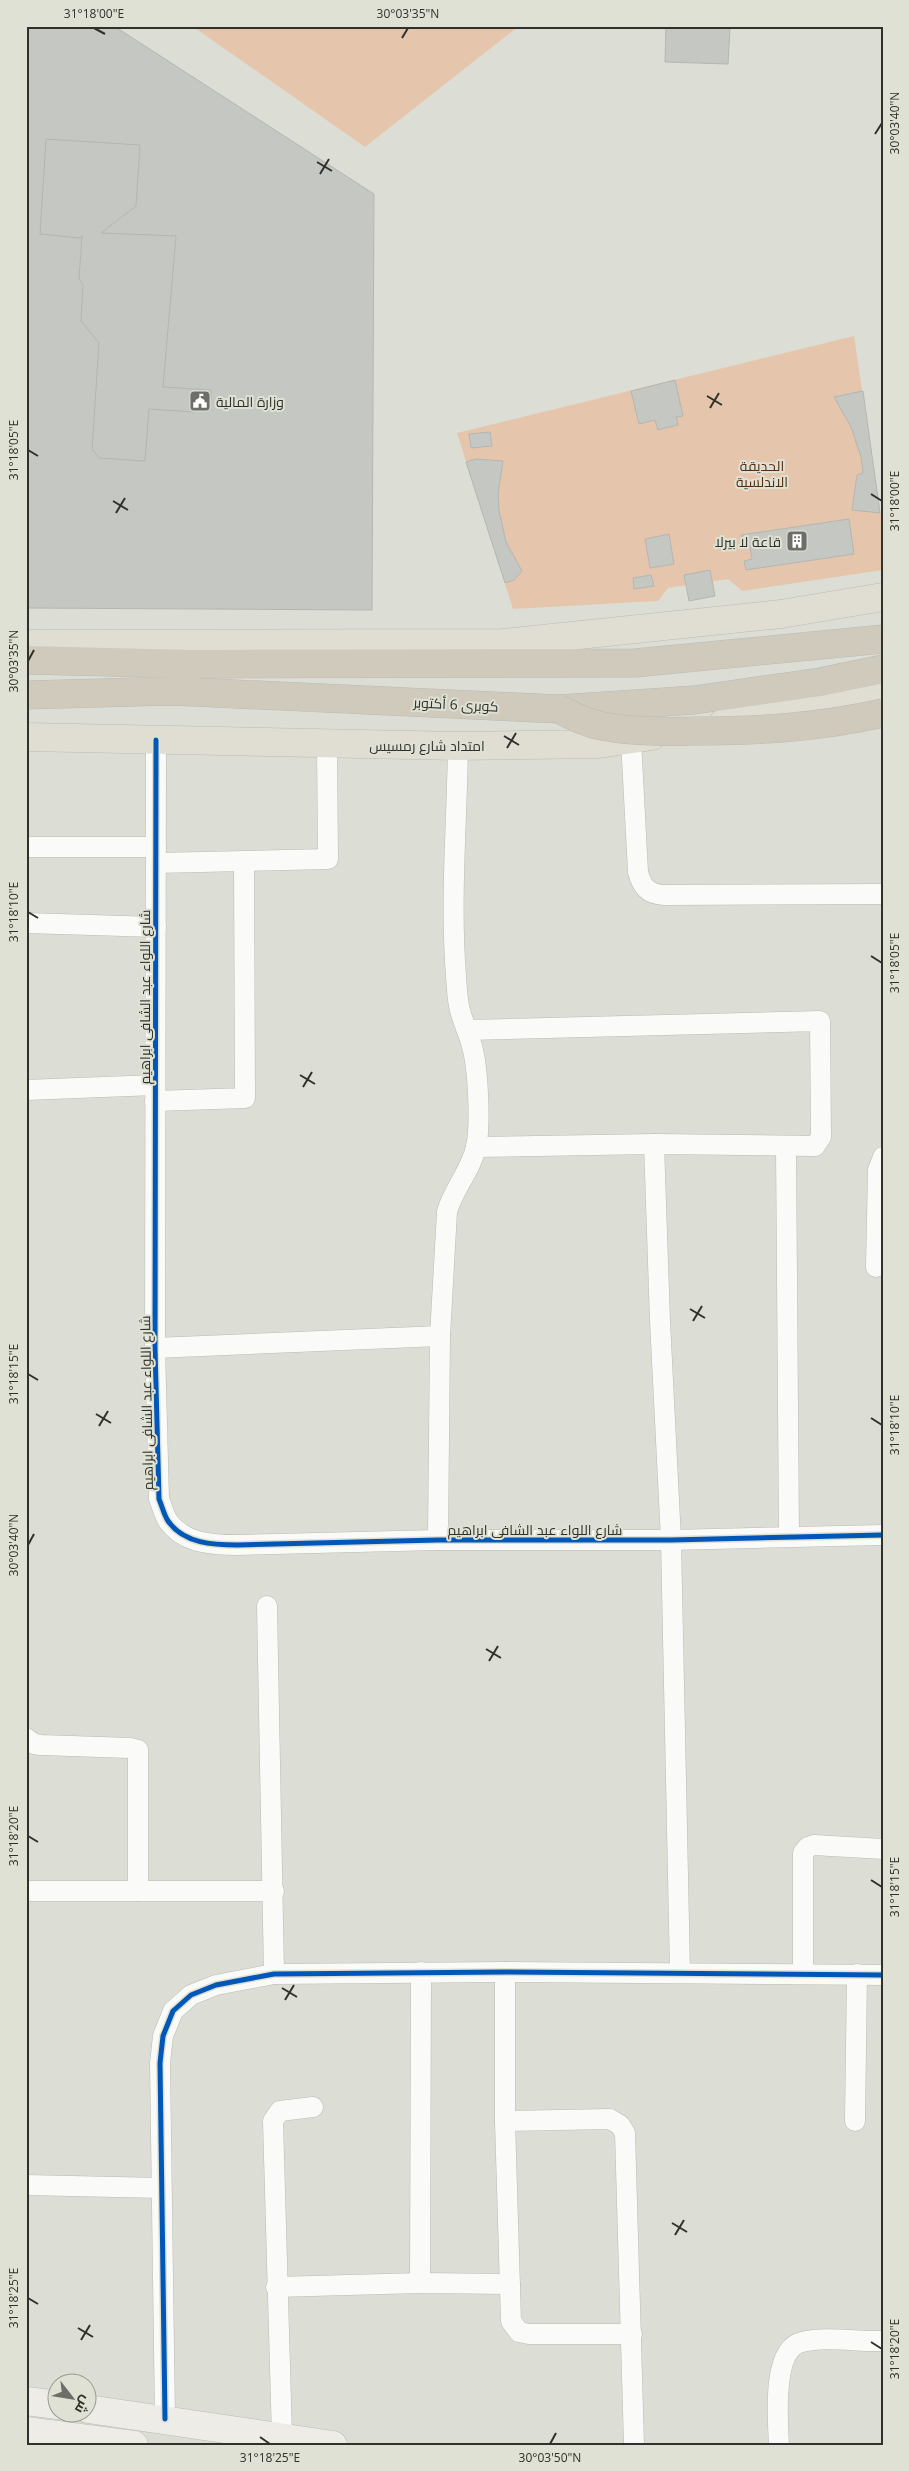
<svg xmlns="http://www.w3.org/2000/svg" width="909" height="2471" font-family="'Open Sans',Cairo,sans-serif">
	<rect width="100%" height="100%" fill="#dcded6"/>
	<g fill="#e5c6ac">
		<polygon points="192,26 519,26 365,147"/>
		<polygon points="854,336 883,530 883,570 742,591 728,579 668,588 658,601 513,609 457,433"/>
	</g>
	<g fill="#c5c7c2" stroke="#b4b6b1">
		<polygon points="26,26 114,26 374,194 372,610 26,608"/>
		<polygon points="666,26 730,28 728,64 665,62"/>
		<polygon points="46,139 140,145 136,206 101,233 176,236 163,387 211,390 211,399 194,412 149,409 145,461 99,458 92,449 99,343 81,321 83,285 79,279 82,236 79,238 40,234"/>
		<polygon points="675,380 683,416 676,417 678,425 658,430 655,420 639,424 631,391"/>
		<polygon points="863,391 880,513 852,510 857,475 863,473 861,457 851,427 834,397"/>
		<polygon points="490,432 492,446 471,448 469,434"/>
		<polygon points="476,459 503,461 498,494 499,510 506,542 522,571 514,580 505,583 466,462"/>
		<polygon points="849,519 854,554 746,570 744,561 752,559 750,546 743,547 741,535"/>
		<polygon points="669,534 674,564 650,568 645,539"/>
		<polygon points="710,570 715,596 689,601 684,575"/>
		<polygon points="651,575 654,586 634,589 633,578"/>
	</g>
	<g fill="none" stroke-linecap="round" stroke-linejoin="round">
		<g stroke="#b9bbb4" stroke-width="21">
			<g id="minor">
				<path d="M156,740L155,1348L159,1499C162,1506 164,1515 168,1521C184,1544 214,1545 238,1545L438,1540H671L883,1535"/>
				<path d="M631,740L638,872C642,887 648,894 664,895L883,894"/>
				<polyline points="26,847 156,847"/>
				<polyline points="156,863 328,859 327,744"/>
				<polyline points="26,923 156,927"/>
				<polyline points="467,1030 820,1021 821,1137 815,1146 654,1144 476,1147"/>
				<polyline points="26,1090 155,1085"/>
				<polyline points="155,1101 245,1098 244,862"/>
				<polyline points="654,1144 660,1321 671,1540 680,1972"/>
				<polyline points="786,1147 789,1536"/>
				<polyline points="876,1267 878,1170 883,1157"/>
				<polyline points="155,1348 440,1336"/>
				<path d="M438,1540L440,1336L447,1212C453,1189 471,1171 476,1147C481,1125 478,1068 472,1046C469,1035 464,1024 461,1014C457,1002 457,989 456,976C450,900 457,822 458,746"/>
				<polyline points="267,1606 274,1974"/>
				<polyline points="26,1738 34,1744 41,1745 130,1748 138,1750 138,1891"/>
				<polyline points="26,1891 274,1891"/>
				<polyline points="505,1972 505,2121 511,2321 519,2332 529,2334 632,2334"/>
				<polyline points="803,1973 803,1853 808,1847 814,1845 883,1849"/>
				<polyline points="505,2121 610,2119 620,2125 625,2133 634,2445"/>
				<polyline points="855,2121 857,1974"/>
				<polyline points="26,2185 161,2188"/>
				<polyline points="420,2283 421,1972"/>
				<polyline points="276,2287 420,2283 510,2284"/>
				<polyline points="165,2419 160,2063 163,2036 173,2011 191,1995 216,1985 274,1974 505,1972 883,1975"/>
				<polyline points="282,2437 273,2121 280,2111 313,2107"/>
				<path d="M779,2445C778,2421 771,2349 802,2342C827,2336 857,2342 883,2341"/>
			</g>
		</g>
		<g stroke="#b9bbb4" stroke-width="29">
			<g id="secondary">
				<polyline points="26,2401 58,2405"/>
				<polyline points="88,2409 333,2445"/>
				<polyline points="26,2431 134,2445"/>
			</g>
		</g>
		<g stroke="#babbb7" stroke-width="29">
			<g id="primary">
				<polyline points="26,644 503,643 781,614 883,597"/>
				<polyline points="723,723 883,692"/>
				<polyline points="26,737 458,746 599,744 652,736"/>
			</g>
		</g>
		<g stroke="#babbb7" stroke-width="29">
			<g id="motorway">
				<polyline points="26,660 191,664 635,663 883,639"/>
				<polyline points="26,695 172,691 559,709 694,700 820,682 883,669"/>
			</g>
		</g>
		<use href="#minor" stroke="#fafaf9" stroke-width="20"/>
		<use href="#secondary" stroke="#edece7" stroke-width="28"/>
		<use href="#primary" stroke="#e0ded3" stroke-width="28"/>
		<use href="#motorway" stroke="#cfcabb" stroke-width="28"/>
		<g stroke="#babbb7" stroke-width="29" stroke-linecap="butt">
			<path id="motorway-bridge" d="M559,709C573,716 586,723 602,726C632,732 666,732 697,731C762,731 819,727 883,713"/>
		</g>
		<use href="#motorway-bridge" stroke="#cfcabb" stroke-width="28"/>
		<g stroke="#dee1d3" stroke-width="8">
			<g id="cycleway">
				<path d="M156,740L155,1348L159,1499C162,1506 164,1515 168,1521C184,1544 214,1545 238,1545L438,1540H671L883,1535"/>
				<polyline points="165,2419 160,2063 163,2036 173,2011 191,1995 216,1985 274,1974 505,1972 883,1975"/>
			</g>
		</g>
		<use href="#cycleway" stroke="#0057b8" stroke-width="5"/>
	</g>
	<path fill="none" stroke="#30312b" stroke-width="2" d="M94,28L105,34M402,38L408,28M875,134L882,123M317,162L332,171M320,174L329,159M707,396L722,405M710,408L719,393M28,450L38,456M871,494L882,501M113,501L128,510M116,513L125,498M28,661L34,650M504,736L519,745M507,748L516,733M28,912L38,918M871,956L882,963M300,1075L315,1084M303,1087L312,1072M690,1309L705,1318M693,1321L702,1306M28,1374L38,1380M96,1414L111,1423M871,1418L882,1425M99,1426L108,1411M28,1545L34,1534M486,1649L501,1658M489,1661L498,1646M28,1836L38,1842M871,1880L882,1887M282,1988L297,1997M285,2000L294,1985M672,2223L687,2232M675,2235L684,2220M28,2298L38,2304M78,2328L93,2337M81,2340L90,2325M871,2342L882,2349M260,2437L270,2444M550,2444L556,2433"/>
	<defs>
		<g id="civic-square" transform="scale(1.125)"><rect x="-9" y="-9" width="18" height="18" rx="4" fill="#6c6e67" stroke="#dee1d3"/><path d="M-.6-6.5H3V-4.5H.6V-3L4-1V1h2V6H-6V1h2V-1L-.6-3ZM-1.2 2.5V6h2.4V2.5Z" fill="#fff"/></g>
		<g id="building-square" transform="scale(1.125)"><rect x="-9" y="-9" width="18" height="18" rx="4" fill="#6c6e67" stroke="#dee1d3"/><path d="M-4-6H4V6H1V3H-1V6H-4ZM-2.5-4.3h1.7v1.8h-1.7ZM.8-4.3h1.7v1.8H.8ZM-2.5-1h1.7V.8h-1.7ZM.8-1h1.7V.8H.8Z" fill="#fff"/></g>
	</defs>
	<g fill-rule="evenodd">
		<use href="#civic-square" x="200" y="401"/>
		<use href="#building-square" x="797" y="541"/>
	</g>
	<g text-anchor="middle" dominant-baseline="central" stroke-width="4" stroke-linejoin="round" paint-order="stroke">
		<g font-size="14" fill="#30312b" stroke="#dee1d3" text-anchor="start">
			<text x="216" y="401">وزارة المالية</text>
			<text x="781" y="541" text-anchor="end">قاعة لا بيرلا</text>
		</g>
		<g font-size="14" fill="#542e0f" stroke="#dee1d3">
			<text x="762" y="465">الحديقة<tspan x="762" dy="16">الاندلسية</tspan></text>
		</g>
		<g font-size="14" fill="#30312b" stroke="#dee1d3">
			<text transform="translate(456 704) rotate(3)">كوبرى 6 أكتوبر</text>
			<text x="427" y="745">امتداد شارع رمسيس</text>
			<text transform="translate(144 997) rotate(-90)">شارع اللواء عبد الشافى ابراهيم</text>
			<text transform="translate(146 1403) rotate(-91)">شارع اللواء عبد الشافى ابراهيم</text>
			<text x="535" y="1529">شارع اللواء عبد الشافى ابراهيم</text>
		</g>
	</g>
	<rect width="909" height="2471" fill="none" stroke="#dee1d3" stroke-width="55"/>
	<g transform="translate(72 2398) rotate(121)"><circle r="24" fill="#dee1d3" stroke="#989b90"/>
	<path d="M0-4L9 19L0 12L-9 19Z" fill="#6c6e67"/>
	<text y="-8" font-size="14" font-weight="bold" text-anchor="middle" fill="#30312b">ش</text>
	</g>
	<rect x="28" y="28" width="854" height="2416" fill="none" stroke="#30312b" stroke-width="2"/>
	<g font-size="12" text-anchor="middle" fill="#30312b">
		<text x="94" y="18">31°18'00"E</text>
		<text x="408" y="18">30°03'35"N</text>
		<text transform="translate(895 123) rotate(-90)" y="4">30°03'40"N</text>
		<text transform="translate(14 450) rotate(-90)" y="4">31°18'05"E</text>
		<text transform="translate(895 501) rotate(-90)" y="4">31°18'00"E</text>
		<text transform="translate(14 661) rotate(-90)" y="4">30°03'35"N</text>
		<text transform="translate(14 912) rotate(-90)" y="4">31°18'10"E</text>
		<text transform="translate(895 963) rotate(-90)" y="4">31°18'05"E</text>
		<text transform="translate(14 1374) rotate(-90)" y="4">31°18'15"E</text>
		<text transform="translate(895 1425) rotate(-90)" y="4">31°18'10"E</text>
		<text transform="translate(14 1545) rotate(-90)" y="4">30°03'40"N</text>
		<text transform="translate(14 1836) rotate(-90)" y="4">31°18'20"E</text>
		<text transform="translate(895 1887) rotate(-90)" y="4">31°18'15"E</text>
		<text transform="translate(14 2298) rotate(-90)" y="4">31°18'25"E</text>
		<text transform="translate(895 2349) rotate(-90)" y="4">31°18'20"E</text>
		<text x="270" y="2462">31°18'25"E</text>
		<text x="550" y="2462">30°03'50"N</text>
	</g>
</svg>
